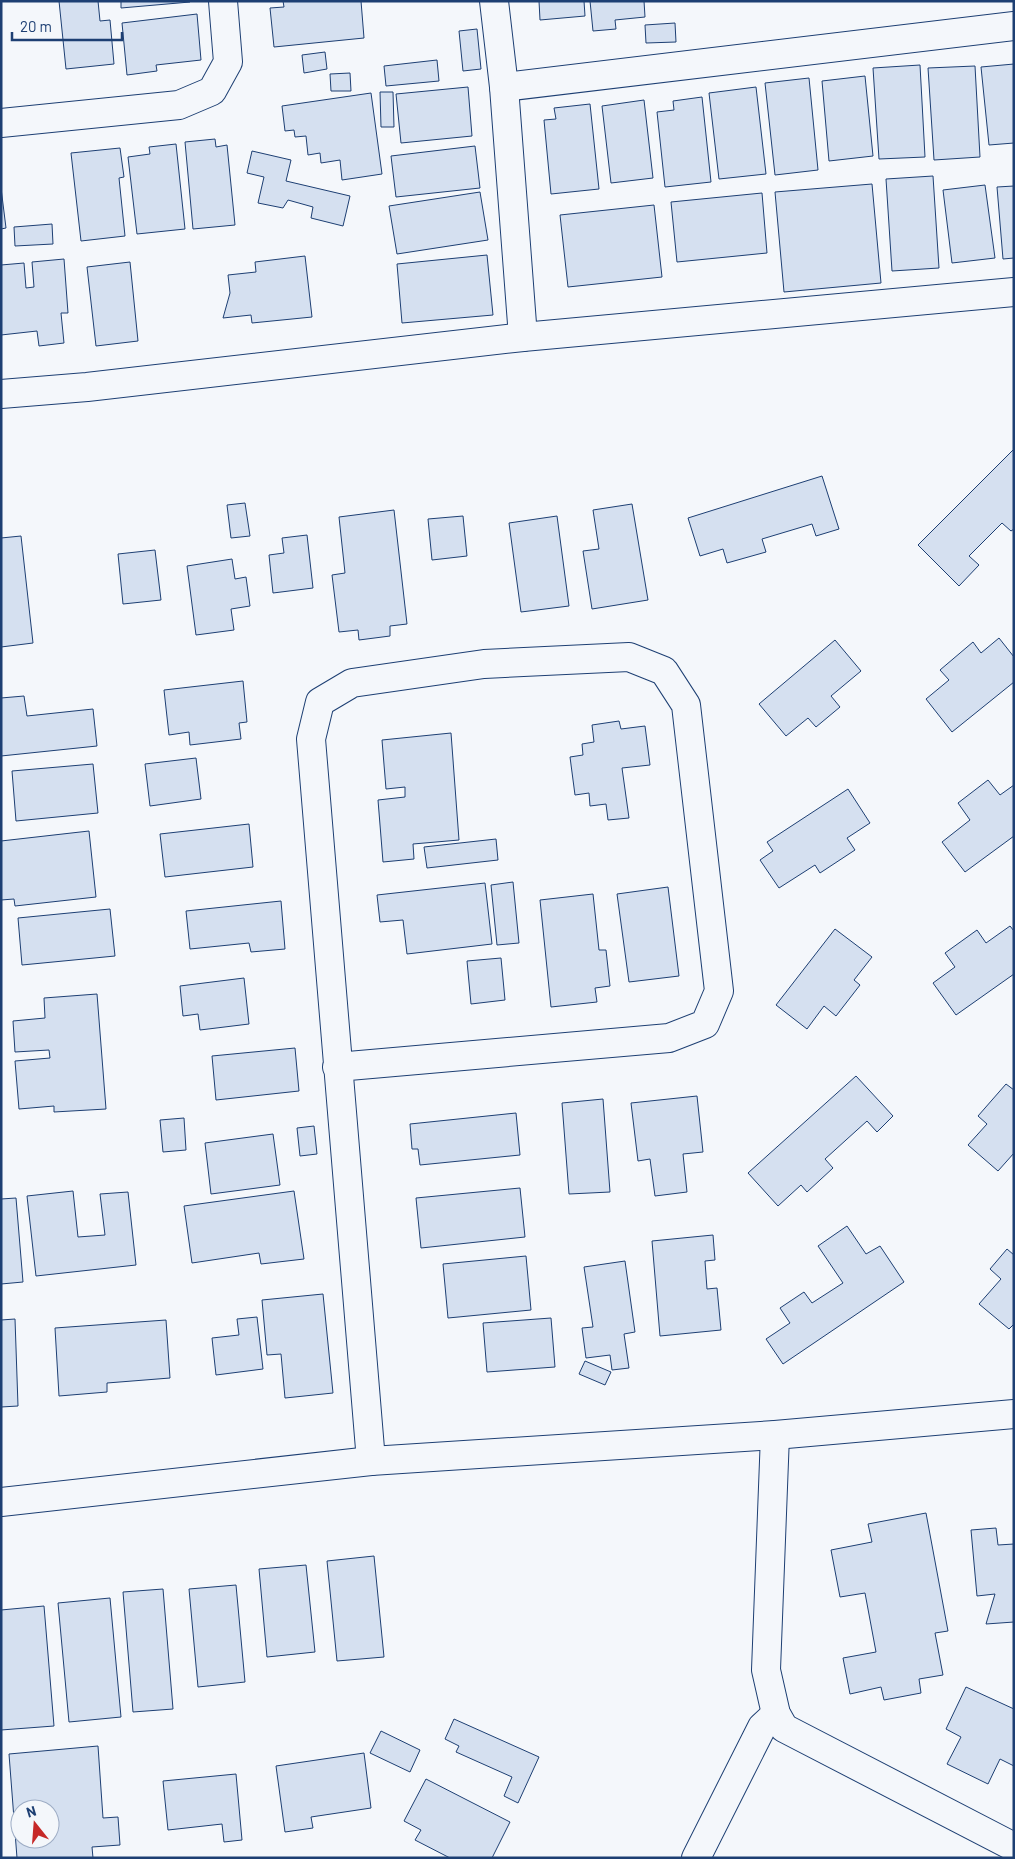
<svg xmlns="http://www.w3.org/2000/svg" width="1015" height="1859" font-family="Barlow,sans-serif">
	<rect width="100%" height="100%" fill="#f4f7fb"/>
	<g fill="#d5e0f0" stroke="#1d3f73" fill-rule="evenodd">
		<polygon points="59,1 98,1 100,21 110,20 114,64 66,69"/>
		<polygon points="121,1 190,1 190,2 121,8"/>
		<polygon points="283,1 361,1 364,38 274,47 270,8 284,7"/>
		<polygon points="539,1 584,1 585,16 540,20"/>
		<polygon points="590,1 644,1 645,17 615,20 616,29 593,31"/>
		<polygon points="197,14 201,60 156,65 157,71 127,75 122,23"/>
		<polygon points="675,23 676,42 646,43 645,25"/>
		<polygon points="477,29 481,69 463,71 459,31"/>
		<polygon points="325,52 327,69 304,73 302,55"/>
		<polygon points="437,60 439,81 386,86 384,66"/>
		<polygon points="1014,64 1014,143 989,145 981,67"/>
		<polygon points="920,65 925,157 879,159 873,68"/>
		<polygon points="975,66 980,157 934,160 928,68"/>
		<polygon points="350,73 351,91 331,91 330,74"/>
		<polygon points="865,76 873,156 829,161 822,81"/>
		<polygon points="809,78 818,170 775,175 765,83"/>
		<polygon points="468,87 472,136 401,143 396,94"/>
		<polygon points="756,87 766,174 719,179 709,93"/>
		<polygon points="380,92 393,92 394,127 381,127"/>
		<polygon points="371,93 382,174 342,180 340,160 321,163 320,153 308,155 306,136 295,137 294,130 285,131 282,106"/>
		<polygon points="702,97 711,182 665,187 657,112 674,110 673,101"/>
		<polygon points="644,100 653,178 611,183 602,106"/>
		<polygon points="590,104 599,189 551,194 544,120 556,119 554,108"/>
		<polygon points="215,139 216,147 227,145 235,225 193,229 185,142"/>
		<polygon points="176,144 185,229 137,234 128,157 150,154 149,147"/>
		<polygon points="475,146 480,188 396,197 391,156"/>
		<polygon points="120,148 124,177 119,178 125,236 81,241 71,153"/>
		<polygon points="252,151 291,160 286,181 350,196 343,226 311,218 313,207 288,200 283,208 258,203 264,177 247,173"/>
		<polygon points="933,176 939,268 892,271 886,179"/>
		<polygon points="872,184 881,283 784,292 775,192"/>
		<polygon points="985,185 995,258 952,263 943,190"/>
		<polygon points="1014,186 1014,258 1003,259 997,187"/>
		<polygon points="1,188 6,228 1,229"/>
		<polygon points="480,192 488,240 397,254 389,206"/>
		<polygon points="762,193 767,253 677,262 671,202"/>
		<polygon points="654,205 662,277 568,287 560,215"/>
		<polygon points="52,224 53,244 15,246 14,227"/>
		<polygon points="487,255 493,315 402,323 397,264"/>
		<polygon points="305,256 312,317 252,323 251,315 223,318 230,293 228,275 256,272 255,262"/>
		<polygon points="64,259 68,313 61,313 64,343 39,346 37,331 1,335 1,265 24,263 26,288 34,287 32,262"/>
		<polygon points="130,262 138,341 96,346 87,267"/>
		<polygon points="1014,449 1014,529 1011,531 1002,523 969,556 979,565 959,586 918,545"/>
		<polygon points="822,476 839,529 816,536 812,524 762,539 766,552 727,563 723,549 700,556 688,518"/>
		<polygon points="245,503 250,536 231,538 227,505"/>
		<polygon points="632,504 648,600 592,609 583,551 599,549 593,510"/>
		<polygon points="394,510 407,624 390,626 390,636 359,640 358,630 339,632 332,575 345,573 339,517"/>
		<polygon points="463,516 467,556 432,560 428,519"/>
		<polygon points="557,516 569,606 521,612 509,523"/>
		<polygon points="307,535 313,588 273,593 269,555 284,553 282,538"/>
		<polygon points="21,536 33,643 1,647 1,538"/>
		<polygon points="155,550 161,600 123,604 118,554"/>
		<polygon points="232,559 235,579 246,577 250,606 231,609 234,630 196,635 187,566"/>
		<polygon points="999,638 1014,657 1014,682 952,732 926,699 949,680 940,670 973,642 981,653"/>
		<polygon points="835,640 861,671 831,696 840,707 816,727 808,718 786,736 759,704"/>
		<polygon points="243,681 247,722 239,723 241,739 190,745 189,732 169,735 164,690"/>
		<polygon points="24,696 27,716 93,709 97,746 1,756 1,698"/>
		<polygon points="619,721 621,729 645,726 650,765 622,768 629,818 608,820 606,804 590,806 589,793 575,795 570,757 583,755 582,744 594,742 592,725"/>
		<polygon points="451,733 459,840 413,844 414,859 383,862 378,800 405,797 405,787 386,789 382,740"/>
		<polygon points="196,758 201,799 150,806 145,764"/>
		<polygon points="93,764 98,813 16,821 12,771"/>
		<polygon points="988,780 1000,795 1014,785 1014,836 965,872 942,842 970,820 958,803"/>
		<polygon points="848,789 870,823 847,838 855,850 820,873 815,865 779,888 760,860 773,851 767,842"/>
		<polygon points="249,824 253,867 165,877 160,834"/>
		<polygon points="89,831 96,897 15,906 14,899 1,900 1,841"/>
		<polygon points="496,839 498,860 427,868 424,847"/>
		<polygon points="513,882 519,943 497,945 491,885"/>
		<polygon points="485,883 492,944 407,954 403,920 380,922 377,895"/>
		<polygon points="668,887 679,976 629,982 617,894"/>
		<polygon points="593,894 599,950 606,950 610,986 595,988 597,1002 551,1007 540,900"/>
		<polygon points="281,901 285,949 251,952 249,943 190,949 186,911"/>
		<polygon points="110,909 115,956 22,965 18,918"/>
		<polygon points="1010,926 1014,931 1014,974 956,1015 933,983 955,967 945,953 977,930 986,943"/>
		<polygon points="835,929 872,957 854,980 860,985 836,1016 824,1006 807,1029 776,1005"/>
		<polygon points="501,958 505,1000 471,1004 467,961"/>
		<polygon points="244,978 249,1024 200,1030 198,1014 183,1016 180,986"/>
		<polygon points="97,994 106,1109 54,1112 54,1106 19,1109 15,1061 50,1058 49,1050 15,1052 13,1021 45,1018 44,998"/>
		<polygon points="295,1048 299,1091 216,1100 212,1056"/>
		<polygon points="856,1076 893,1116 877,1132 867,1121 825,1159 833,1168 807,1192 801,1185 778,1206 748,1173"/>
		<polygon points="1006,1084 1014,1090 1014,1153 998,1171 968,1145 987,1124 978,1116"/>
		<polygon points="697,1096 703,1152 683,1154 687,1192 655,1196 650,1159 638,1161 631,1103"/>
		<polygon points="603,1099 610,1192 569,1194 562,1103"/>
		<polygon points="516,1113 520,1155 420,1165 418,1149 412,1149 410,1124"/>
		<polygon points="184,1118 186,1150 163,1152 160,1120"/>
		<polygon points="314,1126 317,1154 300,1156 297,1128"/>
		<polygon points="273,1134 280,1185 211,1194 205,1143"/>
		<polygon points="520,1188 525,1237 421,1248 416,1198"/>
		<polygon points="73,1191 78,1237 105,1235 100,1194 128,1192 136,1265 36,1276 27,1196"/>
		<polygon points="294,1191 304,1259 261,1264 259,1253 192,1263 184,1206"/>
		<polygon points="16,1198 23,1282 1,1284 1,1199"/>
		<polygon points="847,1226 866,1254 880,1246 904,1282 783,1364 766,1339 790,1323 780,1308 804,1292 812,1303 843,1283 818,1246"/>
		<polygon points="713,1235 715,1260 705,1261 707,1289 717,1288 721,1330 660,1336 652,1241"/>
		<polygon points="1007,1249 1014,1255 1014,1324 1009,1329 979,1304 1001,1279 990,1269"/>
		<polygon points="526,1256 531,1310 448,1318 443,1264"/>
		<polygon points="625,1261 635,1332 624,1334 629,1368 612,1370 610,1355 586,1358 582,1328 593,1327 584,1267"/>
		<polygon points="323,1294 333,1393 285,1398 281,1354 267,1355 262,1300"/>
		<polygon points="257,1317 263,1369 216,1375 212,1338 239,1335 237,1319"/>
		<polygon points="551,1318 555,1367 487,1372 483,1323"/>
		<polygon points="15,1319 18,1406 1,1407 1,1320"/>
		<polygon points="166,1320 170,1378 107,1383 107,1392 59,1396 55,1328"/>
		<polygon points="585,1361 611,1372 605,1385 579,1374"/>
		<polygon points="926,1513 948,1631 935,1633 943,1675 919,1679 921,1693 884,1700 881,1687 850,1694 843,1658 876,1652 865,1593 840,1597 831,1550 872,1542 868,1524"/>
		<polygon points="996,1528 998,1545 1014,1544 1014,1622 986,1624 995,1594 977,1596 971,1530"/>
		<polygon points="374,1556 384,1657 337,1661 327,1561"/>
		<polygon points="306,1565 315,1652 267,1657 259,1569"/>
		<polygon points="236,1585 245,1682 198,1687 189,1589"/>
		<polygon points="163,1589 173,1709 133,1712 123,1592"/>
		<polygon points="110,1598 121,1717 69,1722 58,1603"/>
		<polygon points="44,1606 54,1726 1,1730 1,1610"/>
		<polygon points="966,1687 1014,1709 1014,1766 1000,1759 988,1784 947,1764 961,1737 946,1729"/>
		<polygon points="454,1719 539,1757 518,1803 504,1796 512,1777 456,1752 459,1746 445,1739"/>
		<polygon points="381,1731 420,1750 410,1772 370,1753"/>
		<path d="M98,1746L103,1818L118,1817L120,1845L92,1847L93,1858H17L9,1754ZM20,1809H50V1839H20Z"/>
		<polygon points="364,1753 371,1808 311,1817 313,1828 285,1832 276,1766"/>
		<polygon points="236,1774 242,1840 224,1842 222,1824 168,1830 163,1781"/>
		<polygon points="426,1779 510,1822 492,1858 450,1858 415,1840 421,1830 404,1821"/>
	</g>
	<g fill="none" stroke-linecap="round" stroke-linejoin="round">
		<g stroke="#1d3f73" stroke-width="30">
			<g id="minor">
				<polyline points="494,1 504,87 523,337"/>
				<polyline points="504,87 1014,26"/>
				<polyline points="1,123 179,105 212,91 228,62 223,1"/>
				<polyline points="1,394 87,387 523,337 1014,292"/>
				<polyline points="337,1067 669,1038 705,1024 719,991 686,705 664,671 629,657 484,664 352,683 320,702 311,739 371,1461"/>
				<polyline points="775,1435 766,1670 776,1714 784,1728 1014,1847"/>
				<polyline points="1,1502 371,1461 775,1435 1014,1414"/>
				<polyline points="696,1858 762,1727 776,1714"/>
			</g>
		</g>
		<use href="#minor" stroke="#f4f7fb" stroke-width="28"/>
	</g>
	<rect width="1015" height="1859" fill="none" stroke="#1d3f73" stroke-width="5"/>
	<g transform="translate(35 1824) rotate(343)"><circle r="24" fill="#f4f7fb" stroke="#9eadc5"/>
	<path d="M0-4L9 19L0 12L-9 19Z" fill="#c62828"/>
	<text y="-8" font-size="14" font-weight="bold" text-anchor="middle" fill="#1d3f73">N</text>
	</g>
	<path d="M12 32v8h110v-8" fill="none" stroke="#1d3f73" stroke-width="2.5"/>
	<text x="20" y="32" font-size="15" fill="#1d3f73" stroke="#f4f7fb" stroke-width="4" paint-order="stroke">20 m</text>
</svg>
